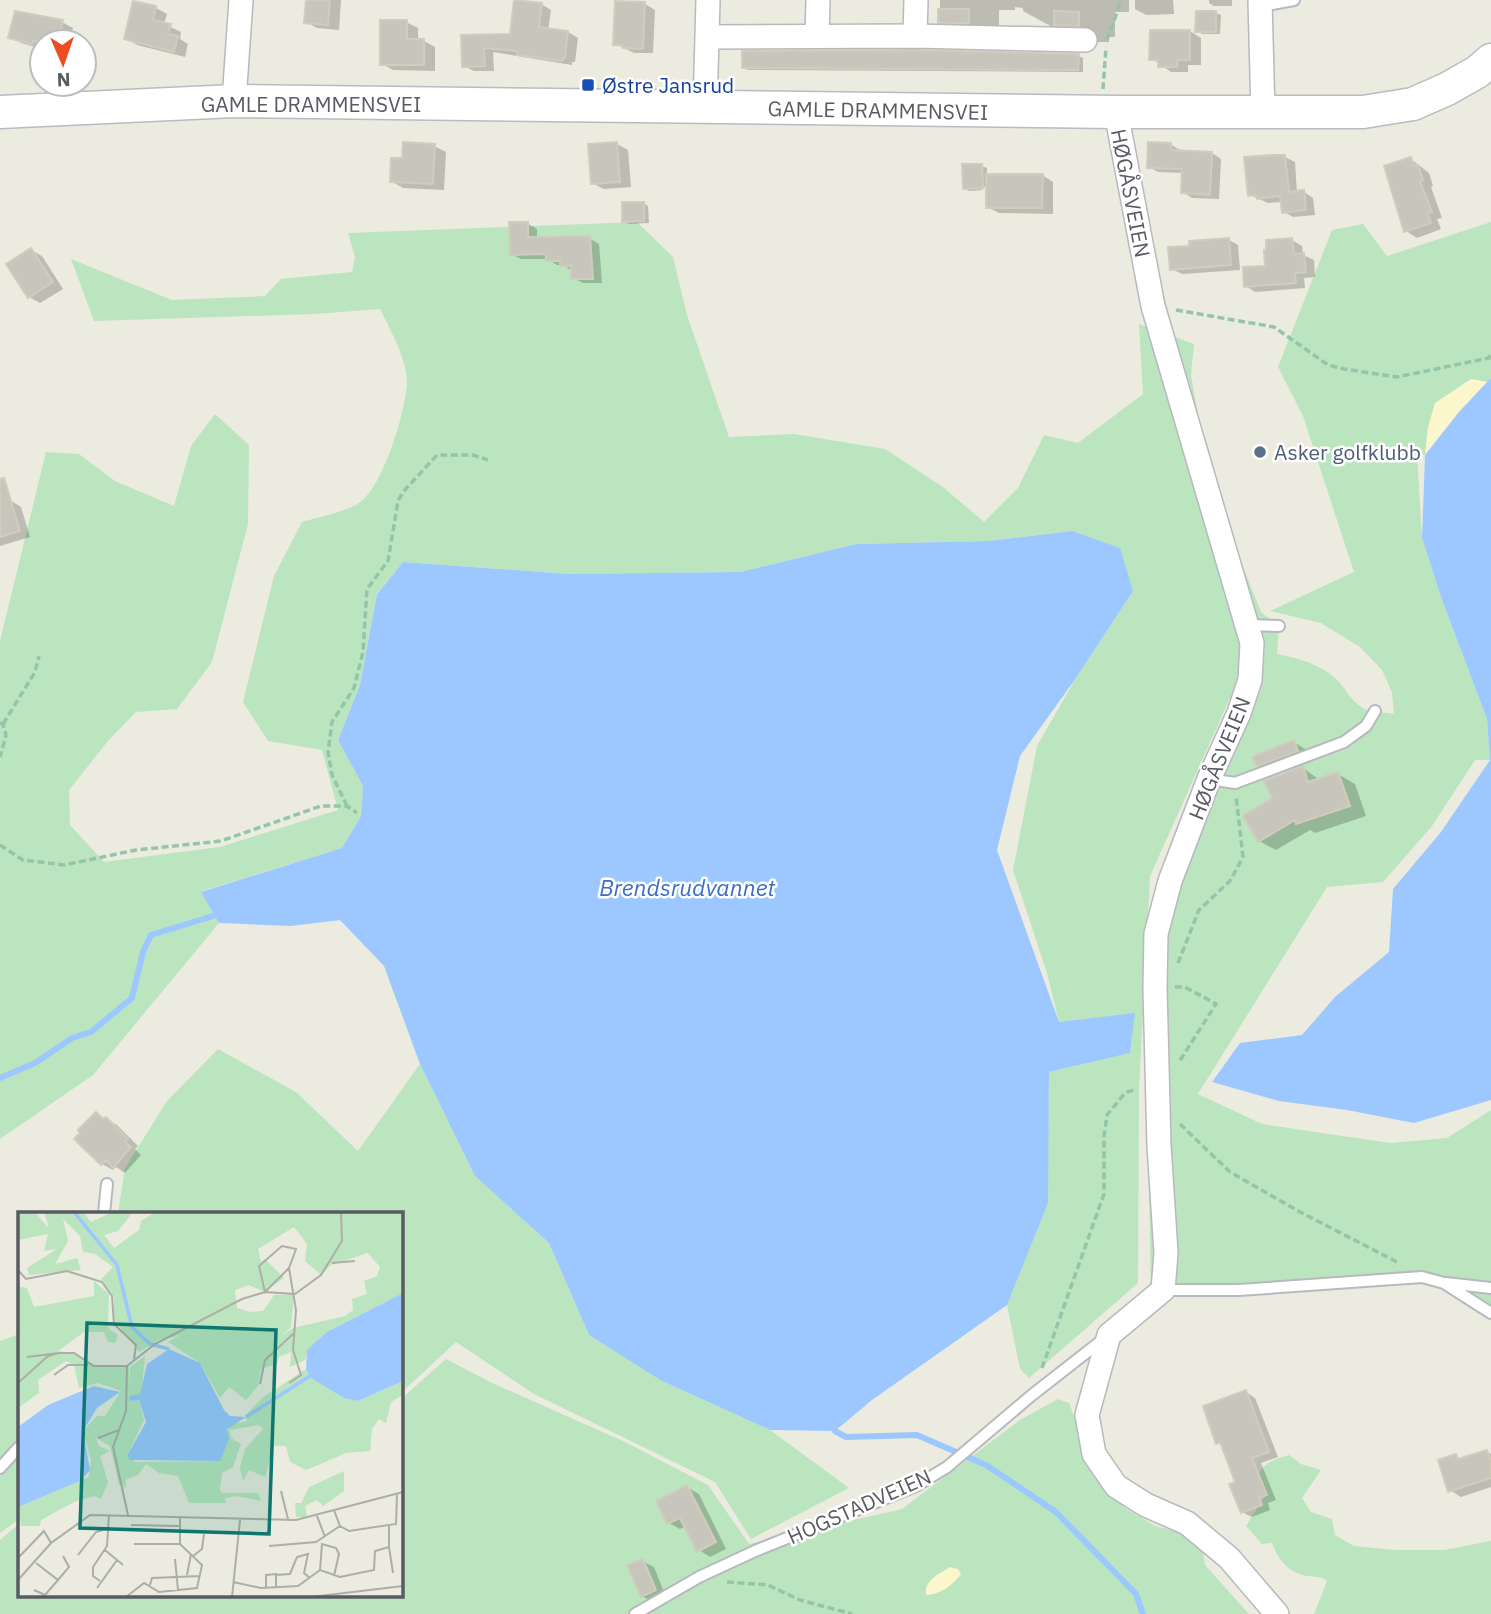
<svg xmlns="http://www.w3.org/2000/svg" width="1491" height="1614" font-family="'IBM Plex Sans',sans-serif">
	<rect width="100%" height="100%" fill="#ecebdf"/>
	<g fill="#bae5bf">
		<path d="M637,222L673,257L687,315L729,437L794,434L885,449L943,487L984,522L1018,488L1044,435L1078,443L1143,394L1139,324L1194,344L1191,375L1211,487L1261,612L1279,626L1277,654C1302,659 1328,666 1344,688C1349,696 1357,706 1367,710C1375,713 1386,712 1394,714L1392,692L1382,670L1360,647L1321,623L1270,611L1354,572L1303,416L1278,367L1332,230L1363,224L1387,256L1491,222V378L1487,382L1471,379L1428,427L1425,455L1417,454L1422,538L1442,600L1487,719L1490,760H1475L1432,826L1383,882L1327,887L1198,1094L1262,1124L1390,1143L1447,1138L1491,1110V1316L1422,1276L1151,1292L1147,1077L1157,893L1236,699L1230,698L1150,876L1139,1089L1138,1283L1029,1378L1020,1369L1007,1305L1047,1203L1049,1072L1130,1053L1134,1014L1059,1022L1047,973L1013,870L1037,746L1076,678L1133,591L1072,531L989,541L856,544L740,572L569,574L403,562L377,593L360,685L338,740L363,786L361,816L342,848L202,891L219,923L93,1075L0,1139V641L46,452L79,454L115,481L174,506L191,446L215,414L249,445L248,524L212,662L177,709L136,712L108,741L69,790L70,825L104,862L220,847L338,810L322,750L268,741L243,702L274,576L302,522C319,517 345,512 359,503C383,488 407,408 407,380C406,358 390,329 380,309L314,314L94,321L71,259L172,300L265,296L281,279L352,272L355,257L348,233Z"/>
		<polygon points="218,1049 296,1092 358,1151 420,1064 475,1176 549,1243 589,1335 660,1380 770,1430 849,1488 751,1539 715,1482 534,1394 456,1342 401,1393 401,1213 118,1213 125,1168 167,1101"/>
		<polygon points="19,1334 19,1519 0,1533 0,1341"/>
		<polygon points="446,1359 492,1383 625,1442 708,1485 749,1544 902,1509 1020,1420 1058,1399 1069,1403 1090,1458 1125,1508 1155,1526 1171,1530 1200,1527 1205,1565 1249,1614 0,1614 0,1540 19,1524 19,1595 401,1595 401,1399"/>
		<path d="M1289,1455L1301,1464L1321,1470L1302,1498L1311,1512L1332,1519L1335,1535L1354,1546L1396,1550H1444L1491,1541V1614H1314L1327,1581C1318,1574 1308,1578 1299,1574C1284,1568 1277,1556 1272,1543L1262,1544L1246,1526L1266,1494L1258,1476C1263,1462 1276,1459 1289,1455Z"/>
	</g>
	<g fill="#fbf6cb">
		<polygon points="1471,379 1487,382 1459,412 1425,455 1428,427 1435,403"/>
		<path d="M950,1567L958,1569L961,1574C953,1585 940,1595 926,1595C924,1580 939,1574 950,1567Z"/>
	</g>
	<g fill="#9cc8ff">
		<polygon points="1491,378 1491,1100 1414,1123 1347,1110 1279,1101 1212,1082 1240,1043 1302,1035 1335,997 1389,952 1393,889 1441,832 1490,760 1487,719 1442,600 1422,538 1425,455 1459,412"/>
		<polygon points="1072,531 1120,548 1133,591 1076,678 1020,756 997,850 1059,1022 1135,1013 1130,1053 1049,1072 1048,1203 1007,1305 872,1400 835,1431 770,1430 660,1380 589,1335 549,1243 475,1176 420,1064 384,966 340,920 291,926 219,923 201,892 342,848 361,816 363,786 338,740 360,685 377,594 403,562 569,574 740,572 856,544 989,541"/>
	</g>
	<g fill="#0003">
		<polygon points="308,0 341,0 339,30 317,28 306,22"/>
		<polygon points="940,0 1129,0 1129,12 1115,12 1115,37 1109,37 1109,42 1086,42 1054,28 1023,11 1023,8 1015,7 1015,10 999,10 999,40 970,39 940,22"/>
		<polygon points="1135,0 1173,0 1174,14 1146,15 1135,9"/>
		<polygon points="1209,0 1232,0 1232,6 1214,6 1209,3"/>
		<polygon points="541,4 551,10 548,30 568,32 578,38 575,62 572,62 572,65 493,52 494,71 474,71 464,66 463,37 512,36"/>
		<polygon points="645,4 655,10 653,53 634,53 615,44"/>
		<polygon points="156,8 167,14 164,24 181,32 180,39 188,44 185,57 137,45 126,38"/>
		<polygon points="1216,13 1221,15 1220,34 1202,34 1197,31"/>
		<polygon points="62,22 73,28 69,42 42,42 42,49 21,43 10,37"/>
		<polygon points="406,22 418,28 418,41 424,41 435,47 435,71 393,70 382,64"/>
		<polygon points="1190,31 1201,38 1201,65 1188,65 1188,72 1171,72 1151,58"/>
		<polygon points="1078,56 1083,58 1083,72 748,70 743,67"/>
		<polygon points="617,144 628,150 631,187 604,189 592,183"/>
		<polygon points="1170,144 1180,150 1179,152 1212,153 1221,159 1219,199 1192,198 1183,192 1183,173 1158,172 1149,167"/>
		<polygon points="434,146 446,152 444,190 403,188 391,181 404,160"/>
		<polygon points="1285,157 1295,162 1297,193 1304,192 1313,198 1315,215 1293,217 1284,212 1282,202 1268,203 1250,195"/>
		<polygon points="1411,159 1429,173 1433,186 1431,187 1442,218 1437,219 1441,229 1417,238 1406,231"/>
		<polygon points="982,166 987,168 987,175 1042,175 1053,182 1053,214 999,213 987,207 988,189 976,183 974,186 983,190 969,191 964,188"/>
		<polygon points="643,203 648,206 649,223 629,224 624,221"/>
		<polygon points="527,223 537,229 537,239 589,238 599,244 602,283 583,283 573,278 571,270 563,265 557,265 548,259 521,259 511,254"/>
		<polygon points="1229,240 1238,245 1240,270 1182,274 1172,269 1191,247"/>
		<polygon points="1292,240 1302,246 1303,255 1314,260 1315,277 1304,278 1305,288 1255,292 1246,286"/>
		<polygon points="31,250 42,256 63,289 40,303 29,297"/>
		<polygon points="10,500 21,507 30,537 0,546 0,504"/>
		<polygon points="1294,742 1305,749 1308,757 1269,772 1258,765"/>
		<polygon points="1303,768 1320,780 1338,774 1355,784 1366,816 1315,833 1310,830 1276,850 1259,841 1275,799"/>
		<polygon points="96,1114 117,1125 138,1146 135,1149 141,1155 125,1173 116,1167 113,1170 102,1164"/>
		<polygon points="1246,1392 1255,1398 1278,1457 1261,1463 1276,1500 1268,1503 1270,1510 1252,1517 1242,1512 1237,1483 1223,1445 1218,1442"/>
		<polygon points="1487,1452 1491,1454 1491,1487 1461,1497 1450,1490 1456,1456 1462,1460"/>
		<polygon points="687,1487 699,1494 726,1549 710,1557 699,1550 686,1526 680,1529 669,1523"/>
		<polygon points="642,1561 654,1567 666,1597 653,1602 642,1596"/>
	</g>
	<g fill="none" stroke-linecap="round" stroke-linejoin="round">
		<g stroke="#9cc8ff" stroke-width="6">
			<polyline points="0,1078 35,1063 72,1038 91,1032 132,998 143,952 151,935 213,916"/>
			<polyline points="835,1431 846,1437 917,1435 986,1465 1056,1512 1136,1594 1143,1614"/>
		</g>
	</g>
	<g fill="#c7c5bc" stroke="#d1cdbd" stroke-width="2">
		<polygon points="306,0 330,0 328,25 304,23"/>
		<polygon points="514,0 542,3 539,27 568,31 565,58 563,58 562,61 554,60 517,55 517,51 484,48 485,66 462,67 461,35 510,34"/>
		<polygon points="133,1 156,6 153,20 171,24 168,34 178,36 174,52 124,39"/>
		<polygon points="615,1 645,2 643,49 623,48 623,45 613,45"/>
		<rect x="938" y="9" width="31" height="14"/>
		<polygon points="15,11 63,20 57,42 33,41 32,44 8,38"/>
		<polygon points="1054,11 1079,12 1079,26 1054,25"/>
		<polygon points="1196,11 1216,11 1216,32 1195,32"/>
		<polygon points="380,20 407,20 407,39 424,39 424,65 380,65"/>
		<polygon points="1150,30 1190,30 1190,60 1178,60 1177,67 1158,67 1158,60 1149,60"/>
		<polygon points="915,50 1079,54 1078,70 742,68 742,51"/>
		<polygon points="403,142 435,144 433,184 390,182 391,158 402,158"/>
		<polygon points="617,142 620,182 591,184 588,144"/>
		<polygon points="1148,142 1171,143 1171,150 1212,152 1210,195 1181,193 1182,169 1147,168"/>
		<polygon points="1272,155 1285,155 1289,192 1304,190 1306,210 1282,213 1280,196 1257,199 1256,195 1248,196 1244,157"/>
		<polygon points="1411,157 1414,166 1418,165 1423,180 1420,181 1432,212 1427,213 1431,223 1404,232 1384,166"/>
		<polygon points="962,164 982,164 983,188 963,189"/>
		<polygon points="986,174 1043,174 1042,208 986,208"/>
		<polygon points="622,202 644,202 644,221 622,222"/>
		<polygon points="509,222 528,222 528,237 590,236 593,279 571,279 571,266 560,266 560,261 546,261 546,254 510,255"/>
		<polygon points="1229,238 1231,265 1170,270 1168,247 1189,246 1189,241"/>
		<polygon points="1292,238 1294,254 1304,253 1306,272 1295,273 1296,283 1244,287 1243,267 1265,266 1264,250 1266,250 1266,240"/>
		<polygon points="31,248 53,282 28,298 6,264"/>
		<polygon points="4,478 20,531 0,537 0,479"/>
		<polygon points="1294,740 1298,751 1257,766 1252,757"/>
		<polygon points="1303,766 1308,782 1338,772 1350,806 1296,824 1295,820 1258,842 1243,816 1272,798 1264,781"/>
		<polygon points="96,1112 103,1119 106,1117 128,1139 125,1142 131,1147 113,1168 106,1160 101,1165 74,1139 80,1133 78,1130"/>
		<polygon points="1246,1390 1269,1452 1252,1458 1267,1495 1259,1498 1262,1505 1241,1513 1229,1484 1235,1482 1220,1442 1216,1444 1203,1406"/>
		<polygon points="1487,1450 1491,1461 1491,1478 1448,1492 1438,1460 1456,1454 1458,1459"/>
		<polygon points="687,1485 716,1542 697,1552 680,1518 667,1524 656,1501"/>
		<polygon points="643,1559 656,1590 641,1597 627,1565"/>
	</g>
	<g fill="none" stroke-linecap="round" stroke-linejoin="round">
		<g stroke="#b7b9bf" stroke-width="14">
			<g id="lane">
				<polyline points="1261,6 1294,0"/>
				<polyline points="1248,625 1279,626"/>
				<polyline points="1209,779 1235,783 1344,742 1366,726 1375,711"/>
				<polyline points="104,1213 107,1184"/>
				<polyline points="1446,1283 1491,1288"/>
				<polyline points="1163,1290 1239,1290 1422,1277 1444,1283 1491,1313"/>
				<polyline points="0,1468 19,1447"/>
				<polyline points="635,1614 699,1577 755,1551 916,1486 947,1467 1032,1395 1105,1338"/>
			</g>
		</g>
		<g stroke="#b7b9bf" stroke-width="26">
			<g id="street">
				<polyline points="1260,0 1263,113"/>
				<polyline points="817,36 818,0"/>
				<polyline points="915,36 916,0"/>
				<polyline points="708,37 915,36 1085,40"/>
				<polyline points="234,101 241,0"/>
				<polyline points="705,108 708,0"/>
				<polyline points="1116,112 1153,306 1252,643 1250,680 1239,713 1209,779 1170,881 1156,934 1155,988 1159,1146 1166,1253 1163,1290 1109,1335 1087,1415 1094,1454 1116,1486 1146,1505 1187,1523 1229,1558 1277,1614"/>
			</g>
		</g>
		<g stroke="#b8bbc2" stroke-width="35">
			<polyline id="secondary" points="0,112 234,101 1116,112 1363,112 1413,104 1447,89 1477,72 1491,60"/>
		</g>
		<g stroke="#93c6a8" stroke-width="3.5" stroke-dasharray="7 3.5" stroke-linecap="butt">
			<polyline points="1107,40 1119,7 1119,0"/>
			<polyline points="1103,89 1106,47"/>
			<polyline points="1176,310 1274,327 1328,365 1344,369 1397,377 1489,358 1491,353"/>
			<polyline points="0,723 3,724 6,735 0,757"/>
			<polyline points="3,724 35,672 39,656"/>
			<polyline points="347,806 332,775 328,752 332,722 354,688 363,652 367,589 388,561 398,501 403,492 437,455 473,455 488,460"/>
			<polyline points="0,845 23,860 64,865 136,850 221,841 321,806 347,806 357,813"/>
			<polyline points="1178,963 1199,910 1230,881 1243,857 1236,796"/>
			<polyline points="1175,987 1185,987 1216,1004 1179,1062"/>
			<polyline points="1180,1124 1230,1172 1300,1212 1399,1263"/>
			<polyline points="1042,1368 1104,1194 1104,1137 1107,1115 1125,1093 1136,1089"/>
			<polyline points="727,1582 768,1585 800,1600 852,1614"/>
		</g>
		<use href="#lane" stroke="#fff" stroke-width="10"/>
		<use href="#street" stroke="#fff" stroke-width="23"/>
		<use href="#secondary" stroke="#fff" stroke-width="32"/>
	</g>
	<rect fill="#1a4fb4" stroke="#fff" stroke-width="2.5" x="581" y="78" width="14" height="14" rx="3.5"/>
	<circle fill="#5c6f8a" stroke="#fff" stroke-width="2.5" cx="1260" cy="452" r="7"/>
	<g text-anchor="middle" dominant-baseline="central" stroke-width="5" stroke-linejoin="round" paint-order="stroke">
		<g font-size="21" fill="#164399" stroke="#fff" text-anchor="start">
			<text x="602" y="85">Østre Jansrud</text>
		</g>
		<g font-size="21" fill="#585b61" stroke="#fff">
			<text x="311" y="104">GAMLE DRAMMENSVEI</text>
			<text transform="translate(878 110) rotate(1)">GAMLE DRAMMENSVEI</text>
			<text transform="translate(1131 193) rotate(79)">HØGÅSVEIEN</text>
			<text transform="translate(1219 758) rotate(-68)">HØGÅSVEIEN</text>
			<text transform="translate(859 1506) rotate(-24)">HOGSTADVEIEN</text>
		</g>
		<g font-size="21" fill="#4e5e75" stroke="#fff" text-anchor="start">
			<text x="1274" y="452">Asker golfklubb</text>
		</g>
		<g font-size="23" font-style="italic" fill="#3c6ec6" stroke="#fff">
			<text x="687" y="887">Brendsrudvannet</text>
		</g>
	</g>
	<g transform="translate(18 1212)">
		<rect width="385" height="385" fill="#ecebdf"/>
		<path d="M0,0H16L31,16L26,0H65L73,10L95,0H115L100,19L86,23L96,36L121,18L123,9L137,0H385V81L309,120L290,138L287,148L272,155L273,140L261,145L259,152L243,157L240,174L228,188L211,175L202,186L182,151L150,130L161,124L143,127L121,140L96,107V85L83,67L95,55L77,42L65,40L62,24L45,7L50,29L37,52L59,46L63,58L11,63L9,56L39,37L26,39L30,22L0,28ZM276,15L289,32L287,49L303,63L313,53L350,41L362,55L359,64L346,69L349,82L334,87L335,98L327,104L275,116L263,124L273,115L276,82L256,83L245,99L231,100L219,96L217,78L231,73L246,80L266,66L247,47L243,50L240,37ZM76,69L91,82L90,116L100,123L97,131L90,130L86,120H66L40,139L55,141L76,154H111V176L112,155L127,144L123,182L112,189L121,188L126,208L110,242L117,250L202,249L211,213L229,209L227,204L244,186L288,157L326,186L340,189L385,169V183L373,190L368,211L361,207L354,217L352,239L328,241L288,258L272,250L268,234H256L247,265L231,258L225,269L222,255L227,237L245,217L241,213L212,218L213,226L223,232L215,255L204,261L202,278L204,281H240L243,289L219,284L207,286L208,291H171L160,264L141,261L128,252L120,263L108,267V276L101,273L92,234L78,226L81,234L92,239L82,244L90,270L83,287L76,284L56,290L23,308L22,314H3L0,295L71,265L73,248L65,219L79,204H87L103,179L80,171L61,176L56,153L48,149L20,168L21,181L0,196V74L9,76L16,95L76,84ZM326,259V279L305,294L299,288L287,294L289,305H278L277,291H283L291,275Z" fill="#bae5bf" fill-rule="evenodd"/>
		<path d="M385,81V169L340,189L326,186L293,166L288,157L289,138L309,120ZM151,137L182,151L206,198L212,204L228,205L209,217L211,227L202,249L111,248L110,242L128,210L121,188L111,189L112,184L122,182L129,152ZM76,174L102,180L79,196L65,219L72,258L62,269L0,295V215L30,193Z" fill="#9cc8ff"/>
		<path fill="none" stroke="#9cc8ff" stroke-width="3.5" d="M56,0L99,53L114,115L132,132L151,137M228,205L292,164"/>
		<path fill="none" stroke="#adada9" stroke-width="2" d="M314,51L337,49M271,56L247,80L241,54L264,34L278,37L271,56L278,98L275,138L283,163L271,171M0,58L8,67L49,59L84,70L94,84L96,112L118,133L116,147M9,145L41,141M109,154L137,132L224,87L247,80L277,82L303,63L324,29L323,0M109,154L108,199L95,235L110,303M36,163L50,153H70M0,171L30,144L41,141H56L76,154H109M242,172L247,148L276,121M80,226L101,218M263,279L270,307M316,298L322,314L331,319L378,312L379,283M299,304L307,325M113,313L161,314M116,332H162M251,334L298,330L322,314M371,335L375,361M87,338L105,353M60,343L78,320L91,316M175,344L184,337L186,322M0,346L26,319L33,331M157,347L160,378M18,351L40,368L51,355L45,344M302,358L304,332L318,336L321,342L316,364M169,363L173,342M258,363L272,362L279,345L290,342L286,361L292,366M0,368L33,331L72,303L278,308L385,280M82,369L75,364V355L89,334L91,303M215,370L243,376L280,374L302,358L322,365L356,358L357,339L371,335V313M132,373L134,366L182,364M248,375V363L258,362V375M79,376L99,348M16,378L27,383L40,368M108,385L126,371L141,380L179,376L184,353L162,332V306M214,385L222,308M293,385L385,374"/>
		<path fill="#0f766e" fill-opacity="0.15" stroke="#0f766e" stroke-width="3.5" d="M69,111L258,118L251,322L62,316Z"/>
		<rect width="385" height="385" fill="none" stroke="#585b61" stroke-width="3.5"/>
	</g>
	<g transform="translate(63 63) rotate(178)"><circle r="33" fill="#ffffff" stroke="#bcbdc0" stroke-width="2"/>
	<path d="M0-5L12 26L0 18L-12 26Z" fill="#ef4b23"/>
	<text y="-10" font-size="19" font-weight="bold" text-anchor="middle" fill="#585b61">N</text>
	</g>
</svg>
